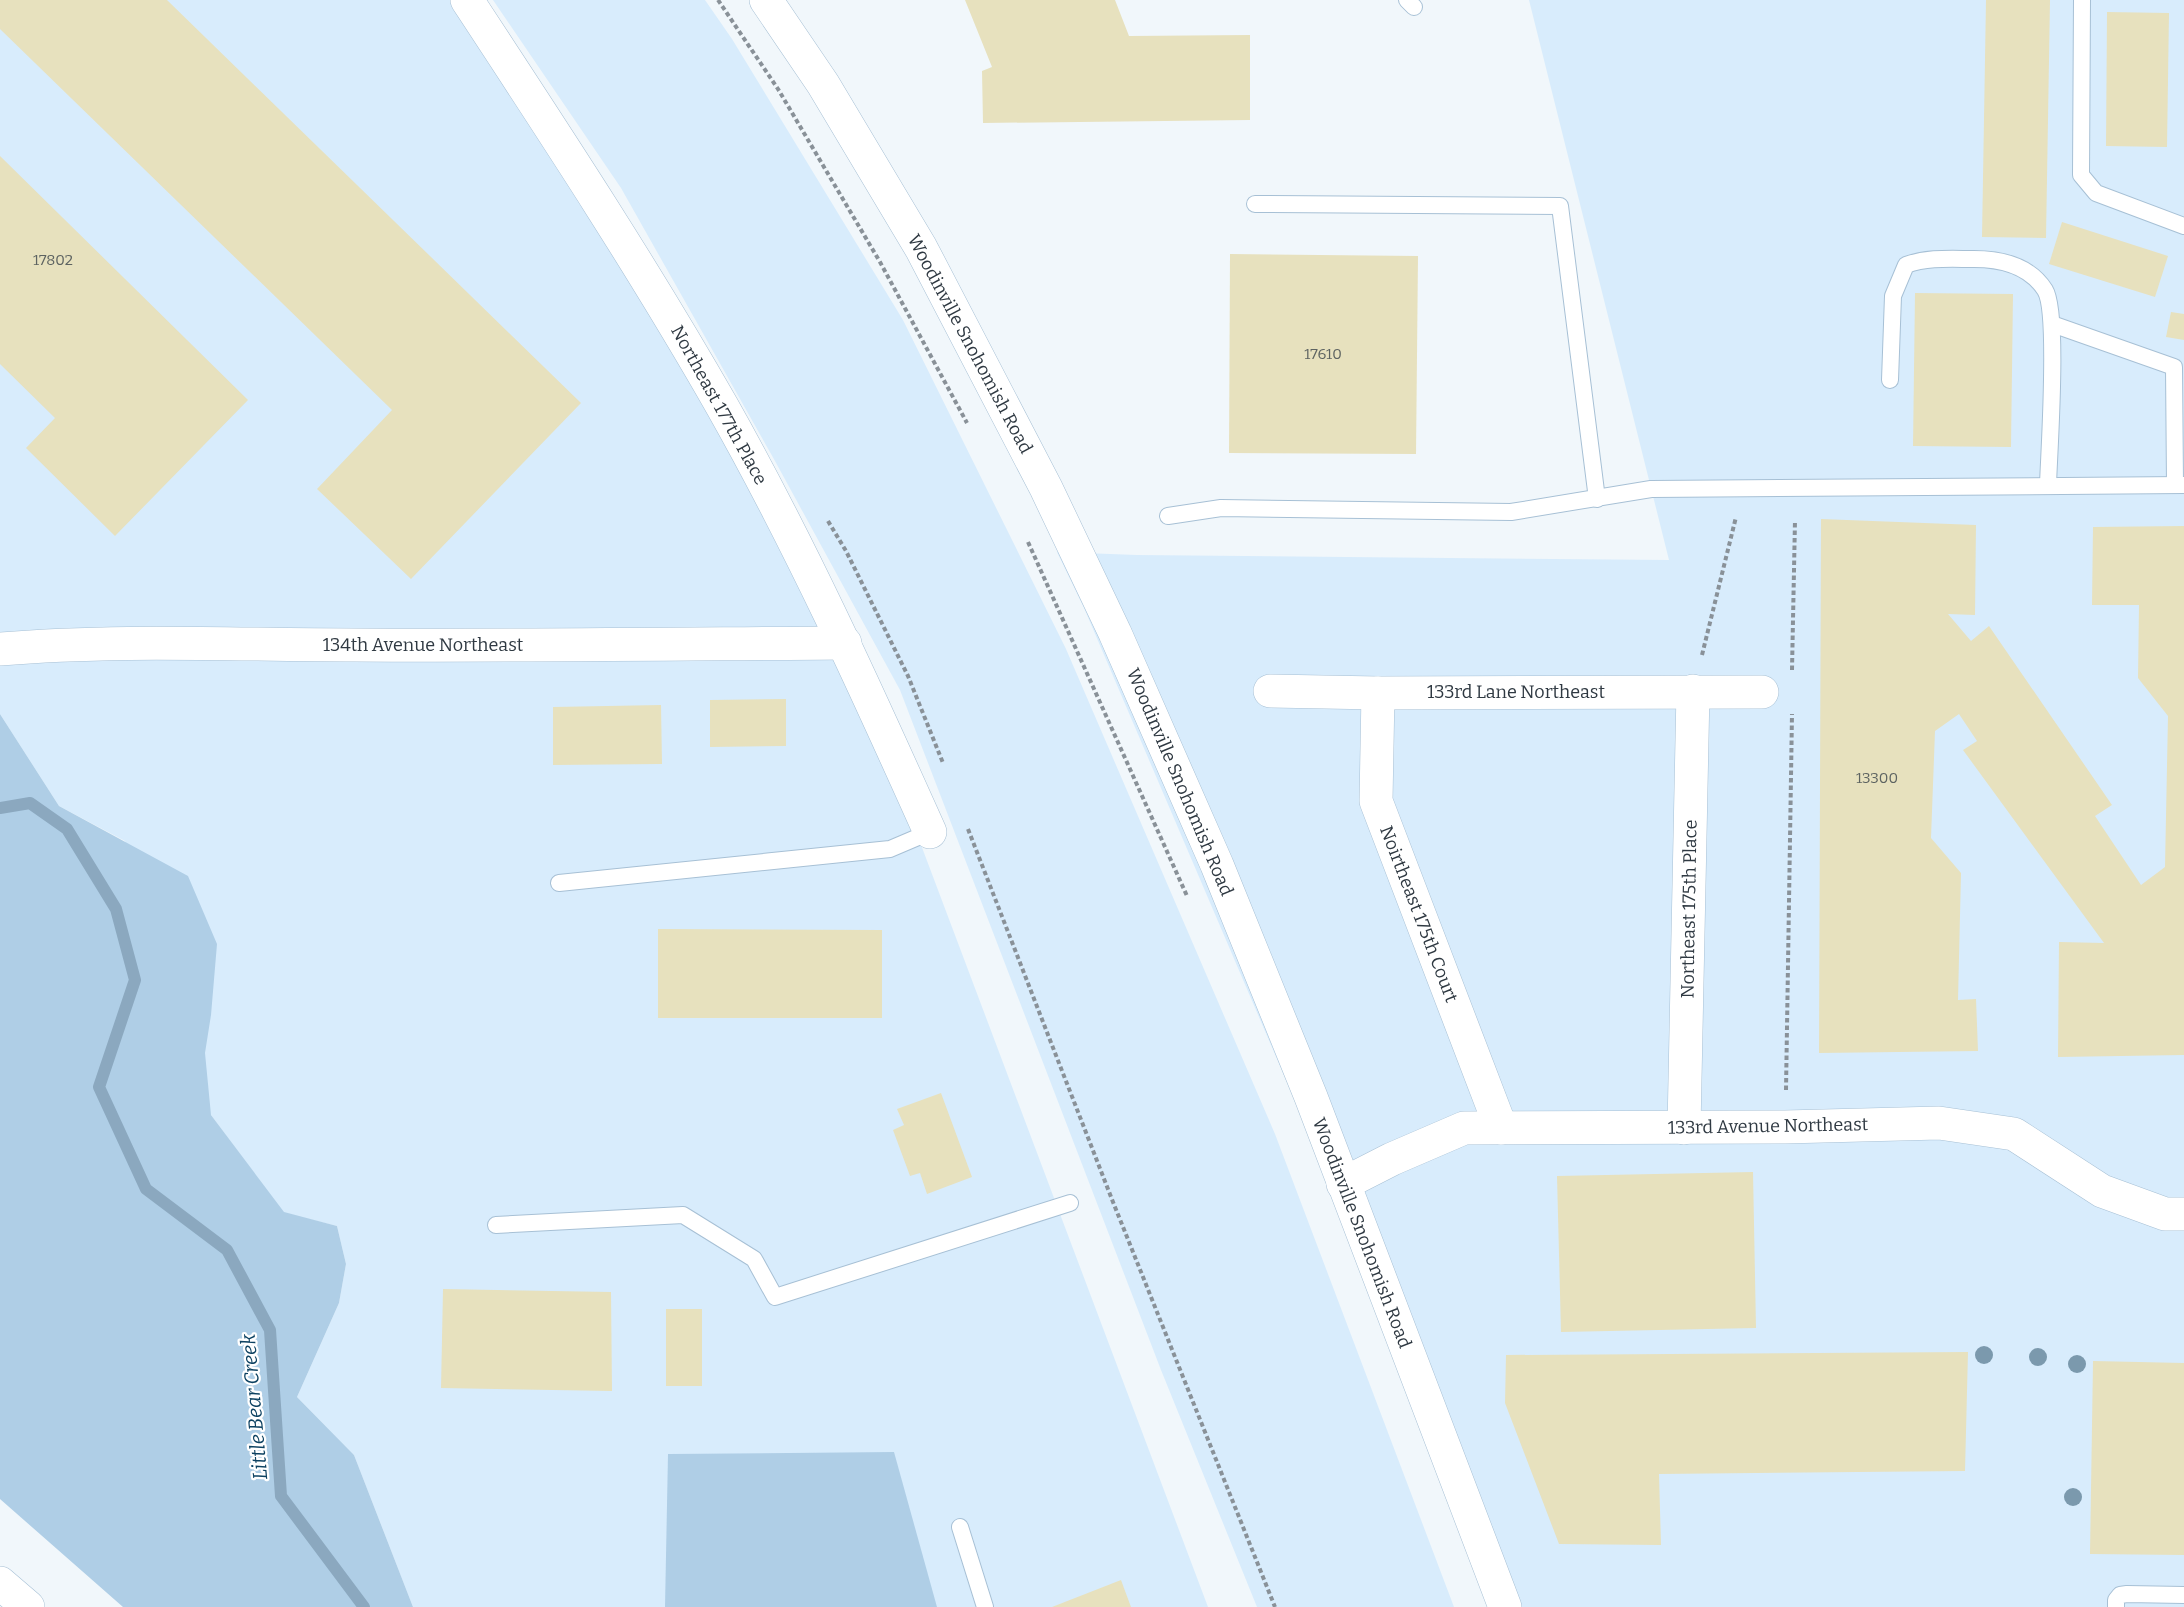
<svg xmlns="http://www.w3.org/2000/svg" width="2184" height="1607" font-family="Bitter,serif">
	<rect width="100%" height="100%" fill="#f1f7fb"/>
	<g fill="#d8ecfc">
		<polygon points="0,0 467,0 845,643 1208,1607 413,1607 354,1455 297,1397 339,1303 346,1264 337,1226 284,1213 211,1115 125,841 59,806 0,714"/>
		<polygon points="493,0 705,0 732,39 903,320 1066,649 1275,1134 1454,1607 1257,1607 1161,1370 900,690 775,461 621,188"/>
		<polygon points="1529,0 2184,0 2184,1607 1495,1607 1389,1321 1084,608 1057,552 1137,555 1669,560"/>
	</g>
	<g fill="#afcee6">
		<polygon points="0,714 59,806 188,876 217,944 211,1015 205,1053 211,1115 284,1212 337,1226 346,1264 339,1303 297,1397 354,1455 413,1607 123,1607 0,1499"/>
		<polygon points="894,1452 937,1607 665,1607 668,1454"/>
	</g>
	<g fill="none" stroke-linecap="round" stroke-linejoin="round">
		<polyline stroke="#8ba8bf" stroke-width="12" points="0,808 30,803 67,829 116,909 135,980 99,1087 146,1189 227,1250 270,1330 281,1496 364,1607"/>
	</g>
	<g fill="#e7e1be">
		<polygon points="0,0 167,0 581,403 411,579 317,489 392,410 0,29"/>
		<polygon points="965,0 1115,0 1129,36 1250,35 1250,120 983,123 982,71 992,67"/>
		<polygon points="1986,0 2050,0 2046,238 1982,237"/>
		<polygon points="2107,12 2169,13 2167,147 2106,146"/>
		<polygon points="0,156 248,400 115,536 26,448 55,418 0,364"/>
		<polygon points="2062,222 2168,256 2155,297 2049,264"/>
		<polygon points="1230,254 1418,256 1416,454 1229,453"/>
		<polygon points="1915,293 2013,294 2011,447 1913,446"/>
		<polygon points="2171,312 2184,314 2184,340 2166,337"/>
		<polygon points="1821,519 1976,525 1975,615 1948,614 1971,641 1989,626 2112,805 2095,816 2141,885 2165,867 2168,716 2138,678 2139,605 2092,605 2093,527 2184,526 2184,1055 2058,1057 2059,942 2104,943 1963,750 1977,741 1959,714 1935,731 1931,838 1961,873 1958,1000 1976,999 1978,1051 1819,1053"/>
		<polygon points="786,699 786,746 710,747 710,700"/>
		<polygon points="661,705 662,764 553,765 553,707"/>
		<polygon points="658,929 882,930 882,1018 658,1018"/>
		<polygon points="941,1093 972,1177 927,1194 920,1173 910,1176 893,1130 904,1125 897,1109"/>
		<polygon points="1753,1172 1756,1328 1561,1332 1557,1176"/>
		<polygon points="443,1289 611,1292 612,1391 441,1388"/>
		<rect x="666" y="1309" width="36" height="77"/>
		<polygon points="1968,1352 1965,1471 1659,1474 1661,1545 1559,1544 1505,1403 1506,1355"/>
		<polygon points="2093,1361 2184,1363 2184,1555 2090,1554"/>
		<polygon points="1121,1580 1131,1607 1052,1607"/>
	</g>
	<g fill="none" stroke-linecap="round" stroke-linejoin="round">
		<g stroke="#a7c0d5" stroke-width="18">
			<g id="lane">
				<polyline points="1407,0 1414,7"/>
				<polyline points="2082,0 2081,175 2096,193 2184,226"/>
				<polyline points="1255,204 1560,206 1597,499"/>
				<polyline points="2052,324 2174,367 2175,485"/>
				<path d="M1890,380L1893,296L1906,265C1928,257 1951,259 1974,259C2001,259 2029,265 2045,290C2059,312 2049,451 2048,485"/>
				<polyline points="1168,516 1221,508 1511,512 1651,489 2184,485"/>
				<polyline points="559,883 890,849 930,832"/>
				<polyline points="496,1225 683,1215 754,1259 775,1297 1070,1203"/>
				<polyline points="960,1527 985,1607"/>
				<polyline points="2116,1607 2116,1600 2120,1595 2127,1594 2184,1595"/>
			</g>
		</g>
		<g stroke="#a7c0d5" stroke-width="34">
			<g id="street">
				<path d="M0,649C117,639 237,645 354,645C518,646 682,644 845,643"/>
				<polyline points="1270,691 1378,693 1762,692"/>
				<polyline points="1378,693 1376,801 1501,1128"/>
				<polyline points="1684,1128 1693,691"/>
				<polyline points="1343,1184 1392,1159 1464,1128 1785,1127 1939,1123 2014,1134 2102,1191 2165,1214 2184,1214"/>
			</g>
		</g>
		<g stroke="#a7c0d5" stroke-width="34">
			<g id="secondary">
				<path d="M467,0C555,134 642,266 722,406C800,544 865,687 930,832"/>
				<polyline points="766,0 823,84 921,248 1046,488 1115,633 1217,865 1311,1097 1505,1607"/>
			</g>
		</g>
		<g stroke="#a7c0d5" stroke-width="34">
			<polyline id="highway" points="0,1583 28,1607"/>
		</g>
		<g stroke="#899198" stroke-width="4" stroke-dasharray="4.5 3" stroke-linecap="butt">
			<polyline points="718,0 778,89 880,262 967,423"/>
			<polyline points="828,521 846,551 908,676 943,763"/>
			<polyline points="1028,542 1187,896"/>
			<polyline points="1702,655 1736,517"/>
			<polyline points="1792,670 1795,520"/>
			<polyline points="968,829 1113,1202 1275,1607"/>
			<polyline points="1786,1090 1792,714"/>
		</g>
		<use href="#lane" stroke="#fff" stroke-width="16"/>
		<use href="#street" stroke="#fff" stroke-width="33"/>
		<use href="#secondary" stroke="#fff" stroke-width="33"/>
		<use href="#highway" stroke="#fff" stroke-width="33"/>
	</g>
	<g fill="#7b99ad">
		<circle cx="1984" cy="1355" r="9"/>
		<circle cx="2038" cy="1357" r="9"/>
		<circle cx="2077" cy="1364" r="9"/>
		<circle cx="2073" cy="1497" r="9"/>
	</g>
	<g text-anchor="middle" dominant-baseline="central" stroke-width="4.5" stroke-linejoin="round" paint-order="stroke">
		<g font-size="15" fill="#5d6361">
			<text x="53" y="260">17802</text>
			<text x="1323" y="354">17610</text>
			<text x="1877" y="778">13300</text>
		</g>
		<g font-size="18" fill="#2f3942" stroke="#fff">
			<text transform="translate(970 344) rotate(62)">Woodinville Snohomish Road</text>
			<text transform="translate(719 405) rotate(61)">Northeast 177th Place</text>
			<text x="423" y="645">134th Avenue Northeast</text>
			<text x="1516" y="692">133rd Lane Northeast</text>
			<text transform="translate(1180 782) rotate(67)">Woodinville Snohomish Road</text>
			<text transform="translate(1689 909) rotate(-89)">Northeast 175th Place</text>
			<text transform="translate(1419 914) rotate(69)">Noirtheast 175th Court</text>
			<text transform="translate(1768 1126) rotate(-1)">133rd Avenue Northeast</text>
			<text transform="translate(1362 1233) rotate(69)">Woodinville Snohomish Road</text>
		</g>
		<g font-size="20" font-style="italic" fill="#0c4161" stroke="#fff">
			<text transform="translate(254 1407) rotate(-95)">Little Bear Creek</text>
		</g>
	</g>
</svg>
